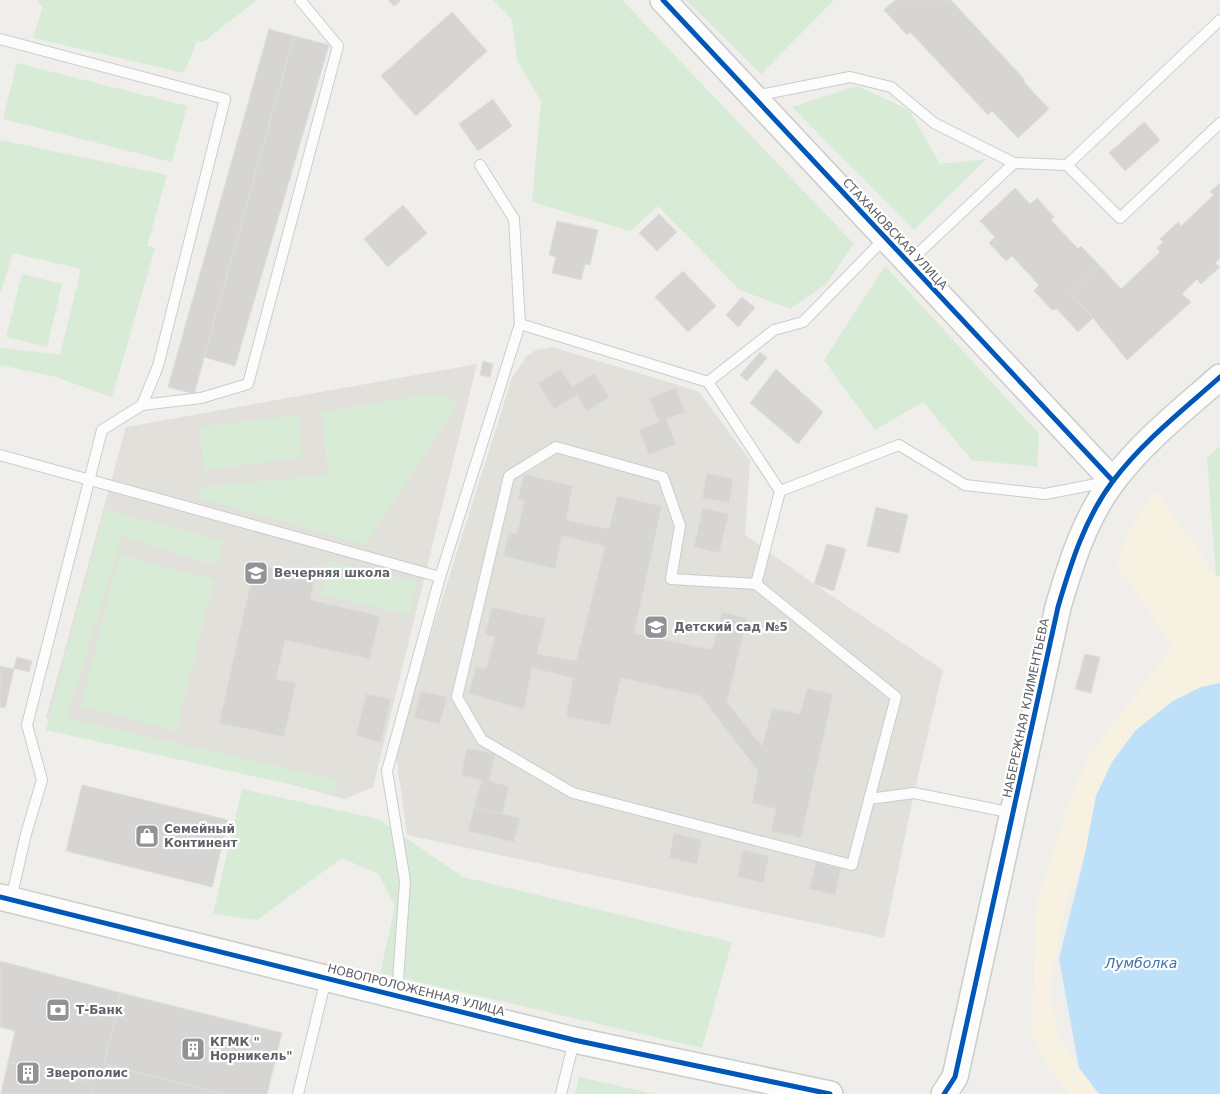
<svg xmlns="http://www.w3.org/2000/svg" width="1220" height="1094" font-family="'DejaVu Sans',sans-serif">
	<rect width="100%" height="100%" fill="#efeeea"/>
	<g fill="#e2e0da">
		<polygon points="552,347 698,391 750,460 745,535 814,584 943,670 914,793 884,938 407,835 395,748 512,378 526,357 536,350"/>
		<polygon points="477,364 373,787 345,799 46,718 126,427"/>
	</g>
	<g fill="#d8ebd6">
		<polygon points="39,0 257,0 203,42 197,41 184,73 33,38 43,6 38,4"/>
		<polygon points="493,0 622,0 854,244 826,284 790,309 740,290 658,206 630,231 532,202 541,101 517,61 512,19"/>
		<polygon points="686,0 834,0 761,74"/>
		<polygon points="17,63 187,106 172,162 3,119"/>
		<polygon points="857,86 909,110 940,164 986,159 914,230 792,107"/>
		<polygon points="0,140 167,175 147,246 155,248 112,397 56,377 0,365 0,348 4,348 60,355 81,269 13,253 0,294"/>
		<polygon points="885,266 1039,434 1037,467 972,460 923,402 875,430 824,360"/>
		<polygon points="22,274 62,284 47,347 6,337"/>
		<polygon points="437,393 458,403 366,545 197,498 201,487 328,475 322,412"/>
		<polygon points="298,415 303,457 204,470 199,427"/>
		<polygon points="1220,446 1220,577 1216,576 1207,458"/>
		<polygon points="105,509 223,541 217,566 122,536 67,718 338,780 334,794 46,730"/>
		<polygon points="119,555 214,580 176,731 81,706"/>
		<polygon points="328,561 417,582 410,615 320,594"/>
		<polygon points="242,789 378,819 463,877 732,942 702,1048 380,973 395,907 379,874 342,858 257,920 213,914"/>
		<polygon points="579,1077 654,1094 575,1094"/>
	</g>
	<path fill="#f6f1e1" d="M1157,491L1216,576L1220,577V683L1201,687L1173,701L1136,730L1096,796L1085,854L1065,907L1049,992L1058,1035L1079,1068L1099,1094H1070L1047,1066L1032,1036L1036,908L1068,803L1090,754L1173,646L1116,565C1124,535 1136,514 1157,491Z"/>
	<polygon fill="#bfe0f9" points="1220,683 1220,1094 1099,1094 1079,1068 1059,959 1085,854 1096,796 1112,762 1136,730 1173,701 1201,687"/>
	<g fill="#d6d5d3" stroke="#deddd9">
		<polygon points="388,0 401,0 394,6"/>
		<polygon points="895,0 951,0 1025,80 1023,81 1049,109 1018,138 992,111 988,115 910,32 907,35 884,10"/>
		<polygon points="452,12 487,51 416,116 381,76"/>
		<polygon points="269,29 294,36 194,394 168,387"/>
		<polygon points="294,36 329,45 235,366 204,357"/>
		<polygon points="493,99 512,126 478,151 459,124"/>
		<polygon points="1144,122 1160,140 1125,171 1109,153"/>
		<polygon points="1220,183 1220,258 1215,263 1220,267 1201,284 1197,279 1182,294 1191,302 1127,360 1093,318 1070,293 1100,266 1121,289 1160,252 1157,248 1163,242 1160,239 1178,222 1181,226 1198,210 1214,195 1210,192"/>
		<polygon points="1015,188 1030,204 1037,198 1054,217 1051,220 1063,233 1078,249 1081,246 1100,266 1070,293 1093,318 1078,332 1057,309 1052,310 1034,291 1039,285 1012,256 1006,261 989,243 995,237 980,221"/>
		<polygon points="403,205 427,233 388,267 364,239"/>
		<polygon points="659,214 677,232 657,251 639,233"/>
		<polygon points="557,221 598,230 590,265 585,264 581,280 552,273 556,257 549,255"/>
		<polygon points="683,271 716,306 688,332 655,297"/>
		<polygon points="742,297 755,308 738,327 726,315"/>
		<polygon points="760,352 767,358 747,381 740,375"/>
		<polygon points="483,361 493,364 490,377 480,375"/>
		<polygon points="561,369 572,387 594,373 609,397 587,411 577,395 554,409 538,383"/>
		<polygon points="776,369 823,412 798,444 750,403"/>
		<polygon points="676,388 685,412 666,419 676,444 649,455 639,430 659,422 649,398"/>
		<polygon points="707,473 733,479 729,503 702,498"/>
		<polygon points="524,474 573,486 566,520 609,529 617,496 662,506 634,633 712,650 722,612 747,618 727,702 762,746 772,708 800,714 807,688 833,694 801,838 771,831 776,809 752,803 758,771 701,696 621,678 610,725 566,717 573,678 532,668 524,709 469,694 476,667 486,669 495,637 485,634 492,607 546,619 537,654 576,661 605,546 562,536 555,569 503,556 509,532 517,534 524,501 518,499"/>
		<polygon points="876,507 908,515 899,553 867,546"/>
		<polygon points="703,508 729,514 719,553 694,547"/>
		<polygon points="827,544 846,549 834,591 814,584"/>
		<polygon points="255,564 315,577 310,600 380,616 370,659 285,640 276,679 296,683 284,737 219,723"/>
		<polygon points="1085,654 1100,657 1091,693 1075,689"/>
		<polygon points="17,657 32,661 29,672 14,668"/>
		<polygon points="0,666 14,669 5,708 0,707"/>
		<polygon points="421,691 447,697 440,724 414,718"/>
		<polygon points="366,694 391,699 381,742 356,736"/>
		<polygon points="467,748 495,754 489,781 509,786 502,814 474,807 482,780 461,775"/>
		<polygon points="82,785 228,820 212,887 66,851"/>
		<polygon points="474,807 520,818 514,842 468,831"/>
		<polygon points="674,833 702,840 697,864 669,858"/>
		<polygon points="743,850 769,856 763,883 737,877"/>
		<polygon points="816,862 841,868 835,895 809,889"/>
		<polygon points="0,961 121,993 104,1064 225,1094 92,1094 94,1084 8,1062 15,1031 0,1027"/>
		<polygon points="121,993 282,1033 267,1094 225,1094 104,1064"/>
		<polygon points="8,1062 94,1084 92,1094 1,1094"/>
	</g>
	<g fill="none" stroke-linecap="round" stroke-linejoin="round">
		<g stroke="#cbcccc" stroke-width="12">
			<g id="service">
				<polyline points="0,39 225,99 158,366 142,405 102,430 27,725 42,780 26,834 11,899"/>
				<polyline points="755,96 850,77 891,87 934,123 1014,163"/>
				<polyline points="480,165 514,219 520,324"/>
				<polyline points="1067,165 1220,20"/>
				<polyline points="908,263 1014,163 1067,165 1120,218 1220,123"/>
				<polyline points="708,382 774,330 803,322 885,238"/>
				<polyline points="142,405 201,398 248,384 338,46 300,0"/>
				<polygon points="556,447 663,477 680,526 671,579 756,584 896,697 852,865 573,793 482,740 457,697 509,476"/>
				<polyline points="0,455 440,577"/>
				<polyline points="780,491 899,445 965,485 1045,494 1107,482"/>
				<polyline points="869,799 914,793 1013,813"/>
				<polyline points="397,995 405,881 387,771 440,577 520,324 708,382 780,491 756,584"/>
				<polyline points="298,1094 326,979"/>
				<polyline points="561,1094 574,1041"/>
			</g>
		</g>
		<g stroke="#cbcccc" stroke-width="28">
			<g id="tertiary">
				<polyline points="663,0 1113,481"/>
				<polyline points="0,897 574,1040 830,1094"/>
				<path d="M944,1094L955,1077L1058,607C1071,563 1085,518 1113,481C1143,441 1183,410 1220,377"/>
			</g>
		</g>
		<use href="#service" stroke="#fdfcfc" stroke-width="10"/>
		<use href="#tertiary" stroke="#fdfcfc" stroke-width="25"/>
		<g stroke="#fff" stroke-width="8">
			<g id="cycleway">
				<polyline points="663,0 1113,481"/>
				<polyline points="0,897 574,1040 830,1094"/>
				<path d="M944,1094L955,1077L1058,607C1071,563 1085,518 1113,481C1143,441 1183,410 1220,377"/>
			</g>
		</g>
		<use href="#cycleway" stroke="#0057b8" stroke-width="5"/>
	</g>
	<defs>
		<g id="school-square" transform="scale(1.25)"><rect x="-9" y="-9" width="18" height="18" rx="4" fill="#919496" stroke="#fff"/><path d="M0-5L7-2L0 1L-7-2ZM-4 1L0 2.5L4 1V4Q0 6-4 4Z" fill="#fff"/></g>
		<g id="shop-square" transform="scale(1.25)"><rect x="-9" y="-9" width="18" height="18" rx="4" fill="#919496" stroke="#fff"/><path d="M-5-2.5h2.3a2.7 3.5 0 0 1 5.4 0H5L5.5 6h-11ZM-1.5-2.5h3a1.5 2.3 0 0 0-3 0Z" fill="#fff"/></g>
		<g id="bank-square" transform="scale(1.25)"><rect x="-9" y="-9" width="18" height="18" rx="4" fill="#919496" stroke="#fff"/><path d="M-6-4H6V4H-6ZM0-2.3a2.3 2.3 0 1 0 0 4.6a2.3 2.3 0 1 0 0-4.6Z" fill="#fff"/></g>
		<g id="building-square" transform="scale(1.25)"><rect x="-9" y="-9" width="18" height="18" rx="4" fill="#919496" stroke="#fff"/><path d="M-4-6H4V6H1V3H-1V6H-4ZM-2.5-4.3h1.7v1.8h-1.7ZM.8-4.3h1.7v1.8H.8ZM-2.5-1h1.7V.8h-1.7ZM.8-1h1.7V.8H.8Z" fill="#fff"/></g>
	</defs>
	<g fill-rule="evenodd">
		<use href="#school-square" x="256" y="573"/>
		<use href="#school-square" x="656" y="627"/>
		<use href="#shop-square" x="147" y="836"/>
		<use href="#bank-square" x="58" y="1010"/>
		<use href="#building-square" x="193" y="1049"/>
		<use href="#building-square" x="28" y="1073"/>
	</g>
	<g text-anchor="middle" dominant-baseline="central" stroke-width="4.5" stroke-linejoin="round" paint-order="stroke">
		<g font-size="12" fill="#5f6368" stroke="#fff">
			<text transform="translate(895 234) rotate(47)">СТАХАНОВСКАЯ УЛИЦА</text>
			<text transform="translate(1026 708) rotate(-78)">НАБЕРЕЖНАЯ КЛИМЕНТЬЕВА</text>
			<text transform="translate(416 990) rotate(14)">НОВОПРОЛОЖЕННАЯ УЛИЦА</text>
		</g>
		<g font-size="12" font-weight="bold" fill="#5f6368" stroke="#fff" text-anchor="start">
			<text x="274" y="573">Вечерняя школа</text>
			<text x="674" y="627">Детский сад №5</text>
			<text x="164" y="829">Семейный<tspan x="164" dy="14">Континент</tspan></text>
			<text x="76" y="1010">Т-Банк</text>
			<text x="210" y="1042">КГМК "<tspan x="210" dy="14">Норникель"</tspan></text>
			<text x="46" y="1073">Зверополис</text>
		</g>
		<g font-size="14" font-style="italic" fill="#4174aa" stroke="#fff">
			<text x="1141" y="963">Лумболка</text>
		</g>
	</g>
</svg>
